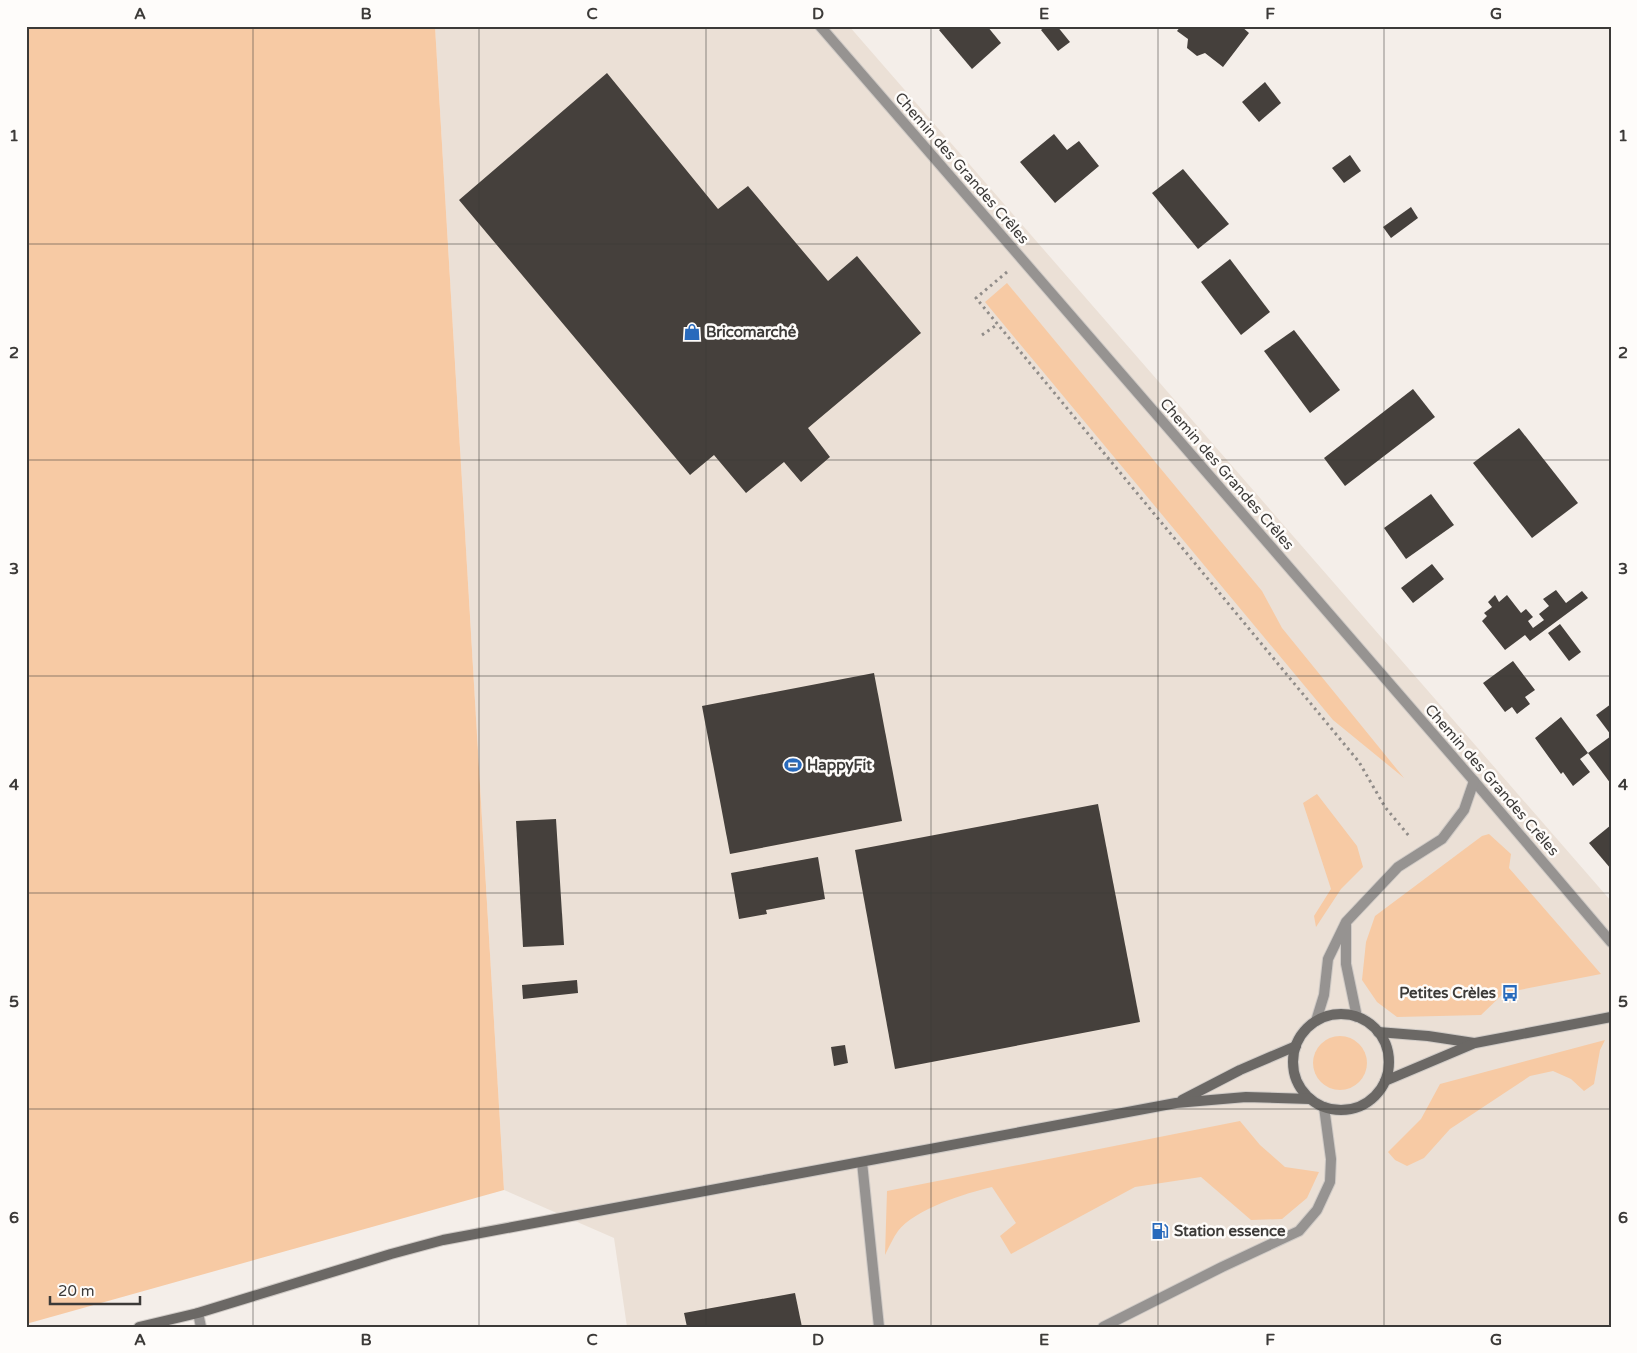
<svg xmlns="http://www.w3.org/2000/svg" width="1637" height="1353" font-family="'Varela Round',sans-serif">
	<rect width="100%" height="100%" fill="#f4eee9"/>
	<polygon fill="#ebe0d6" points="435,26 849,26 1611,901 1611,1327 627,1327 614,1238 504,1190"/>
	<g fill="#f7caa4">
		<polygon points="26,26 435,26 504,1190 26,1324"/>
		<polygon points="1007,283 1262,591 1282,628 1404,778 1333,720 985,302"/>
		<polygon points="1317,794 1357,846 1363,867 1341,889 1316,927 1314,916 1331,889 1303,803"/>
		<polygon points="1489,834 1511,854 1509,868 1601,974 1504,993 1481,1015 1397,1017 1377,1002 1362,980 1366,942 1375,916 1482,836"/>
		<circle cx="1340" cy="1063" r="27"/>
		<polygon points="1605,1040 1600,1050 1594,1084 1584,1091 1571,1079 1553,1071 1530,1076 1450,1129 1424,1158 1407,1166 1395,1160 1388,1152 1421,1119 1440,1084"/>
		<path d="M1240,1121L1260,1145L1285,1167L1319,1172L1307,1198L1282,1219L1251,1220L1201,1177L1135,1187L1011,1254L1000,1236L1016,1223L992,1187C966,1193 915,1209 898,1231C893,1238 889,1247 885,1255L887,1191Z"/>
	</g>
	<g fill="#45403c">
		<polygon points="944,26 987,26 1001,43 972,69 939,30"/>
		<polygon points="1046,26 1057,26 1070,42 1058,51 1041,30"/>
		<polygon points="1181,26 1241,26 1249,33 1223,67 1205,53 1197,56 1187,48 1188,39 1177,31"/>
		<polygon points="607,73 718,209 748,186 828,281 857,256 921,333 808,428 830,457 801,482 784,462 746,493 714,455 690,475 459,200"/>
		<polygon points="1265,82 1281,103 1259,122 1242,102"/>
		<polygon points="1054,134 1067,150 1079,141 1099,166 1055,203 1020,162"/>
		<polygon points="1350,155 1361,171 1344,183 1332,168"/>
		<polygon points="1183,169 1229,224 1198,249 1152,193"/>
		<polygon points="1411,207 1418,218 1391,238 1383,227"/>
		<polygon points="1230,259 1270,312 1241,335 1201,282"/>
		<polygon points="1294,330 1340,390 1310,413 1264,351"/>
		<polygon points="1413,389 1435,417 1345,486 1324,458"/>
		<polygon points="1519,428 1578,503 1532,538 1473,463"/>
		<polygon points="1431,494 1454,525 1406,559 1384,528"/>
		<polygon points="1432,564 1444,579 1413,603 1401,588"/>
		<polygon points="1556,590 1566,603 1582,591 1588,598 1530,641 1525,635 1505,650 1482,621 1487,616 1484,613 1492,607 1488,602 1495,595 1499,602 1507,595 1521,613 1526,609 1533,617 1528,621 1533,628 1544,620 1539,614 1549,606 1543,599"/>
		<polygon points="1560,624 1581,652 1569,661 1548,633"/>
		<polygon points="1513,661 1535,690 1525,697 1530,704 1517,714 1512,707 1505,712 1483,683"/>
		<polygon points="874,673 902,821 730,854 702,706"/>
		<polygon points="1611,704 1611,735 1596,715"/>
		<polygon points="1561,717 1588,753 1580,759 1590,772 1573,786 1563,772 1561,774 1535,738"/>
		<polygon points="1611,736 1611,784 1588,753"/>
		<polygon points="1098,804 1140,1022 895,1069 855,850"/>
		<polygon points="556,819 564,945 523,947 516,821"/>
		<polygon points="1611,825 1611,869 1589,843"/>
		<polygon points="818,857 825,899 766,910 767,914 739,919 731,873"/>
		<polygon points="577,980 578,993 523,999 522,985"/>
		<polygon points="845,1045 848,1063 834,1066 831,1047"/>
		<polygon points="795,1293 802,1327 687,1327 684,1313"/>
	</g>
	<g fill="none" stroke-linecap="round" stroke-linejoin="round">
		<g stroke="#cfcac6" stroke-width="12">
			<g id="lane">
				<polyline points="862,1162 879,1327"/>
				<polyline points="1103,1327 1222,1267 1299,1231 1317,1210 1330,1182 1331,1159 1324,1107"/>
			</g>
		</g>
		<g stroke="#cfcac6" stroke-width="12">
			<g id="street">
				<polyline points="820,26 1474,781 1611,942"/>
				<polyline points="1346,925 1346,964 1357,1017"/>
				<polyline points="1316,1021 1324,995 1328,959 1346,922 1398,867 1442,839 1464,810 1474,781"/>
				<polyline points="198,1313 201,1327"/>
			</g>
		</g>
		<g stroke="#cfcac6" stroke-width="12">
			<g id="secondary">
				<circle cx="1341" cy="1062" r="48"/>
				<polyline points="1378,1032 1428,1036 1474,1043"/>
				<polyline points="1385,1081 1475,1043 1611,1017"/>
				<polyline points="1182,1100 1240,1070 1296,1046"/>
				<polyline points="139,1327 198,1313 391,1254 443,1240 1176,1103 1246,1097 1310,1099"/>
			</g>
		</g>
		<g stroke="#908c89" stroke-width="3" stroke-dasharray="2.5 4" stroke-linecap="butt">
			<polyline points="1007,272 976,298 1359,762 1385,807 1409,836"/>
			<polyline points="982,335 998,324"/>
		</g>
		<use href="#lane" stroke="#969391" stroke-width="10"/>
		<use href="#street" stroke="#969391" stroke-width="10"/>
		<use href="#secondary" stroke="#6b6865" stroke-width="10"/>
	</g>
	<path fill="none" stroke="#3c3a38" stroke-width="1" stroke-opacity="0.55" d="M253,26V1327M479,26V1327M706,26V1327M931,26V1327M1158,26V1327M1384,26V1327M26,244H1611M26,460H1611M26,676H1611M26,893H1611M26,1109H1611"/>
	<defs>
		<g id="shop-bare" transform="scale(1.35)"><path d="M-5-2.5h2.3a2.7 3.5 0 0 1 5.4 0H5L5.5 6h-11ZM-1.5-2.5h3a1.5 2.3 0 0 0-3 0Z" fill="#286abc" stroke="#fefcfa" stroke-width="2.5" paint-order="stroke"/></g>
		<g id="stadium-bare" transform="scale(1.35)"><path d="M0-5a6.5 5 0 1 0 0 10a6.5 5 0 1 0 0-10ZM-3.5-1.8h7v3.6h-7Z" fill="#286abc" stroke="#fefcfa" stroke-width="2.5" paint-order="stroke"/></g>
		<g id="bus-bare" transform="scale(1.35)"><path d="M-5-6H5V4H4V6H2V4H-2V6H-4V4H-5ZM-3.5-4V0h7V-4ZM-3.5 1.2v1.5H-2V1.2ZM2 1.2v1.5H3.5V1.2Z" fill="#286abc" stroke="#fefcfa" stroke-width="2.5" paint-order="stroke"/></g>
		<g id="fuel-bare" transform="scale(1.35)"><path d="M-5.5-6h7V0h2V4h1.3V-2.5L3-4.5l.8-.8L6-3V5H2.5V1h-1V6h-7ZM-4.2-4.7v3.2H.2V-4.7Z" fill="#286abc" stroke="#fefcfa" stroke-width="2.5" paint-order="stroke"/></g>
	</defs>
	<g fill-rule="evenodd">
		<use href="#shop-bare" x="692" y="332"/>
		<use href="#stadium-bare" x="793" y="765"/>
		<use href="#bus-bare" x="1510" y="993"/>
		<use href="#fuel-bare" x="1160" y="1231"/>
	</g>
	<g text-anchor="middle" dominant-baseline="central" stroke-width="5" stroke-linejoin="round" paint-order="stroke">
		<g font-size="15" fill="#3c3a38" stroke="#fefcfa">
			<text transform="translate(962 168) rotate(49)">Chemin des Grandes Crêles</text>
			<text transform="translate(1227 474) rotate(49)">Chemin des Grandes Crêles</text>
			<text transform="translate(1492 780) rotate(49)">Chemin des Grandes Crêles</text>
		</g>
		<g font-size="15" font-weight="bold" fill="#3c3a38" stroke="#fefcfa" text-anchor="start">
			<text x="706" y="332">Bricomarché</text>
			<text x="807" y="765">HappyFit</text>
			<text x="1496" y="993" text-anchor="end">Petites Crèles</text>
			<text x="1174" y="1231">Station essence</text>
		</g>
	</g>
	<rect width="1637" height="1353" fill="none" stroke="#fefcfa" stroke-width="55"/>
	<path d="M50 1296v8h90v-8" fill="none" stroke="#3c3a38" stroke-width="2.5"/>
	<text x="58" y="1296" font-size="15" fill="#3c3a38" stroke="#fefcfa" stroke-width="4" paint-order="stroke">20 m</text>
	<rect x="28" y="28" width="1582" height="1298" fill="none" stroke="#3c3a38" stroke-width="2"/>
	<g font-size="16" text-anchor="middle" font-weight="bold" fill="#3c3a38">
		<text x="140" y="19">A</text>
		<text x="366" y="19">B</text>
		<text x="592" y="19">C</text>
		<text x="818" y="19">D</text>
		<text x="1044" y="19">E</text>
		<text x="1270" y="19">F</text>
		<text x="1496" y="19">G</text>
		<text x="14" y="141">1</text>
		<text x="1623" y="141">1</text>
		<text x="14" y="358">2</text>
		<text x="1623" y="358">2</text>
		<text x="14" y="574">3</text>
		<text x="1623" y="574">3</text>
		<text x="14" y="790">4</text>
		<text x="1623" y="790">4</text>
		<text x="14" y="1007">5</text>
		<text x="1623" y="1007">5</text>
		<text x="14" y="1223">6</text>
		<text x="1623" y="1223">6</text>
		<text x="140" y="1345">A</text>
		<text x="366" y="1345">B</text>
		<text x="592" y="1345">C</text>
		<text x="818" y="1345">D</text>
		<text x="1044" y="1345">E</text>
		<text x="1270" y="1345">F</text>
		<text x="1496" y="1345">G</text>
	</g>
</svg>
